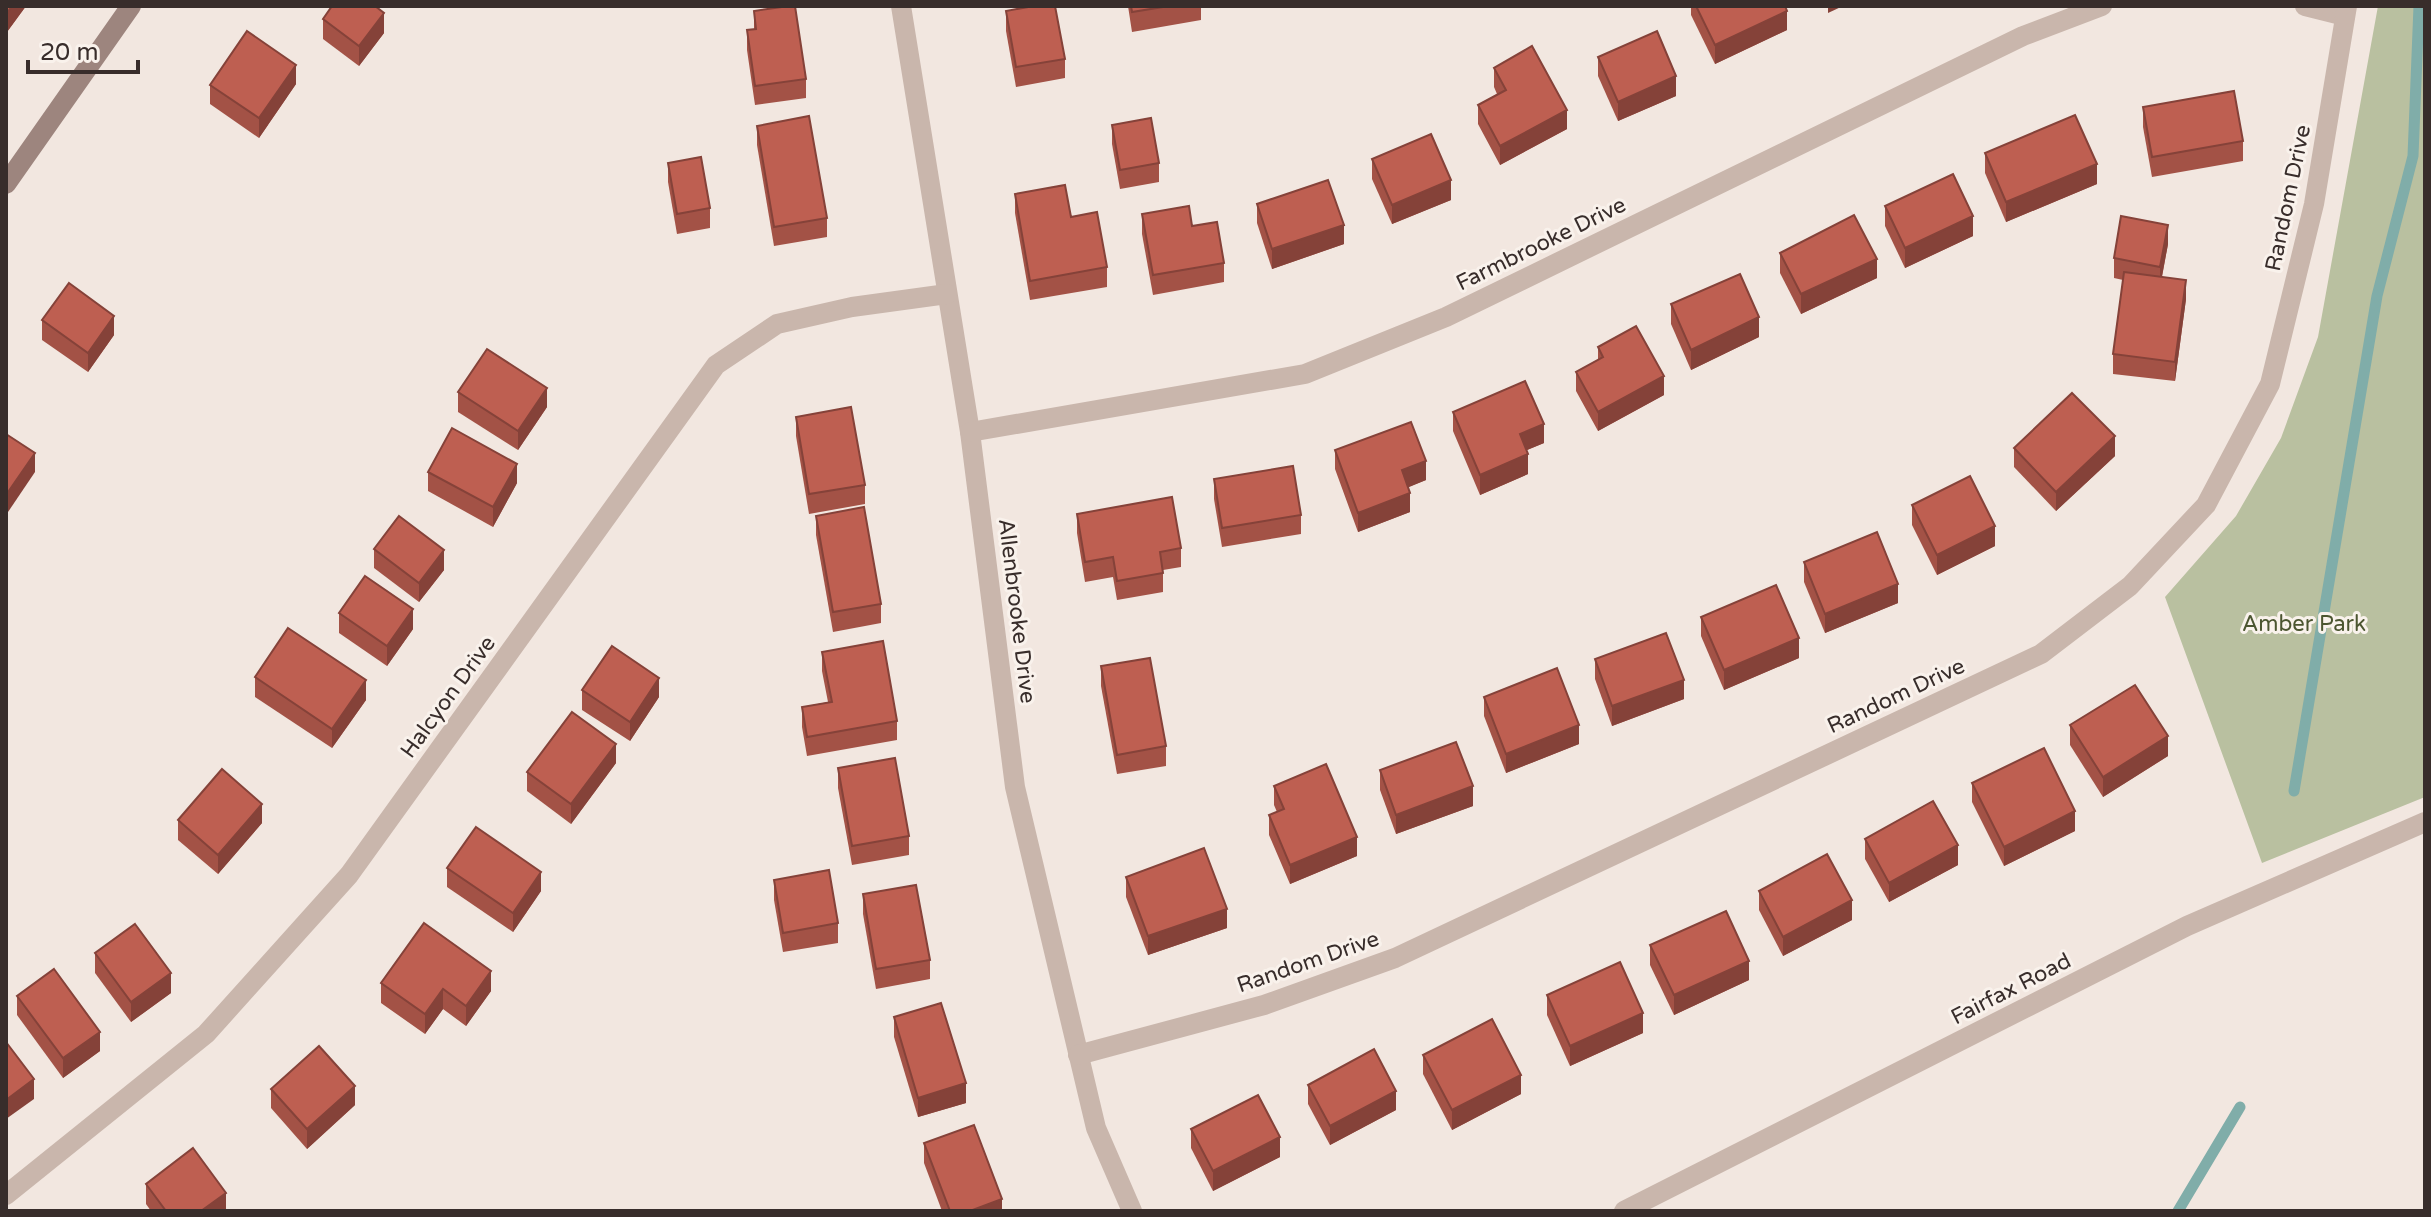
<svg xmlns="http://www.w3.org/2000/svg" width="2431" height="1217" font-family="'Varela Round',sans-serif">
	<rect width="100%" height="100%" fill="#f2e7e0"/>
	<polygon fill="#b9c0a0" points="2378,6 2425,6 2425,797 2262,863 2165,597 2236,516 2281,438 2318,337"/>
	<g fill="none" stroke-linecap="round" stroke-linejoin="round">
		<g stroke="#80ada9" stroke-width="11">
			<polyline points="2294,791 2377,296 2413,156 2419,6"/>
			<polyline points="2178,1211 2240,1107"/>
		</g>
		<g stroke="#c9b6ac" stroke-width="20">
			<polyline points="901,6 970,432 1015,787 1096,1128 1132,1211"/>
			<polyline points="2305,6 2345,16"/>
			<polyline points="970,432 1305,374 1446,317 2023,36 2102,6"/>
			<polyline points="1078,1055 1264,1005 1395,958 2041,654 2130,586 2206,505 2270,384 2314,204 2347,6"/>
			<polyline points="6,1195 206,1034 349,875 716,365 777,324 852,307 947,294"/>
		</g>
		<polyline stroke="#c9b6ac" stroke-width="20" points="1624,1211 2187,926 2425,822"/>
		<polyline stroke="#9d857e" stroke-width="20" points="6,184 131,6"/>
	</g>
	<g fill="#a35246">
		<polygon points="6,6 26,6 7,32 6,31"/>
		<polygon points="1128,6 1201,6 1201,20 1132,32"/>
		<polygon points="1691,6 1785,6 1787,30 1715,64 1691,15"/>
		<polygon points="754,11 806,79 806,98 755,105 747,50 747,30 754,30"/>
		<polygon points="1006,11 1065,59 1065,78 1016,87 1006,31"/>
		<polygon points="323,19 384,33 359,66 323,39"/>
		<polygon points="1598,57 1676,96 1618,121 1598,76"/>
		<polygon points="1494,68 1567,129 1500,165 1478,124 1478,105 1497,94 1494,87"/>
		<polygon points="296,84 259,138 210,104 210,85"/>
		<polygon points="2143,107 2243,141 2243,161 2152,177 2143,127"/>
		<polygon points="1112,125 1159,163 1159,182 1120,189 1112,144"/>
		<polygon points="757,126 827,218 827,237 774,246 757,145"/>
		<polygon points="1985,153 2097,184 2006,222 1985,173"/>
		<polygon points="1372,159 1451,200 1392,224 1372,179"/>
		<polygon points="668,163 710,208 710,228 677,234 668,182"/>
		<polygon points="1015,194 1071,217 1107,267 1107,287 1030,300 1015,213"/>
		<polygon points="1257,204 1344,244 1272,269 1257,223"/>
		<polygon points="1885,206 1973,236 1905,268 1885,226"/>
		<polygon points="1142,214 1224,263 1224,282 1153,295 1142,234"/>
		<polygon points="2168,244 2162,277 2186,299 2175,381 2113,374 2113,354 2123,280 2114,278 2114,258"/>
		<polygon points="1780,253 1877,278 1801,314 1780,273"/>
		<polygon points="1671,304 1759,337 1691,370 1671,324"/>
		<polygon points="42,320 114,335 88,372 42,340"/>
		<polygon points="1598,347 1664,395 1598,431 1576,391 1576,372 1598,360"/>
		<polygon points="458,392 547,407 518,450 458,412"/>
		<polygon points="1453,412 1544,443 1527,450 1528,474 1480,495 1453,431"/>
		<polygon points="796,417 865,485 865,504 809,514 796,436"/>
		<polygon points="2014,448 2115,456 2056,511 2014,467"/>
		<polygon points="1335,450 1426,480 1408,487 1410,512 1358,532 1335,469"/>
		<polygon points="428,472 517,483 493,527 428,491"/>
		<polygon points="1214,479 1301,515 1301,534 1222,547 1214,499"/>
		<polygon points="1912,505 1995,546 1937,575 1912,525"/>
		<polygon points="1077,514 1181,548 1181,567 1163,570 1163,592 1117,600 1113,577 1085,582 1077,533"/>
		<polygon points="816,516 881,604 881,623 833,632 816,535"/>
		<polygon points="374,549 444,570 419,602 374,568"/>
		<polygon points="1804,562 1898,603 1825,633 1804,582"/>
		<polygon points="339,613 413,629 387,666 339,633"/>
		<polygon points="1701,617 1799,658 1724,690 1701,636"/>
		<polygon points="822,652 897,721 897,740 807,756 802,727 802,707 828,702 822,671"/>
		<polygon points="1595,659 1684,699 1612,726 1595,679"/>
		<polygon points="1101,666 1166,746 1166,766 1117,774 1101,686"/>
		<polygon points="255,677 366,700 332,748 255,697"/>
		<polygon points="582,690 659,697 630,741 582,710"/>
		<polygon points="1484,697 1579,744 1506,773 1484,716"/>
		<polygon points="2070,725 2168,756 2103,797 2070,745"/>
		<polygon points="616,763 571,824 527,791 527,772"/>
		<polygon points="838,768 909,836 909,855 852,865 838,788"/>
		<polygon points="1380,770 1473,806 1396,834 1380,790"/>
		<polygon points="1972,783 2075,831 2004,866 1972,802"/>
		<polygon points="1274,786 1357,856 1290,884 1269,835 1269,815 1277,812 1274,805"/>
		<polygon points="178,820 262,823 218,874 178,840"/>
		<polygon points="1865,839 1958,865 1889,902 1865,859"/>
		<polygon points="447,868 541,891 513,932 447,887"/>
		<polygon points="1126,877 1227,928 1148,955 1126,897"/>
		<polygon points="774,880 838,923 838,943 783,952 774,900"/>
		<polygon points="1759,891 1852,920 1783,956 1759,910"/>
		<polygon points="863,894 930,960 930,979 876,989 863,914"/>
		<polygon points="1650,945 1749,980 1674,1015 1650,965"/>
		<polygon points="95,953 171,993 131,1022 95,973"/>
		<polygon points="381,983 491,991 466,1026 443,1009 425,1034 381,1003"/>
		<polygon points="1547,995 1643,1033 1570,1066 1547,1015"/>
		<polygon points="17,996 100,1051 63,1078 17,1015"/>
		<polygon points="894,1017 966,1103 918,1117 894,1037"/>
		<polygon points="1423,1055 1521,1094 1452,1130 1423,1074"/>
		<polygon points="1308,1085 1396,1110 1330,1145 1308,1104"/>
		<polygon points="271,1089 355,1105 307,1149 271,1108"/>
		<polygon points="1191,1129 1280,1157 1213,1191 1191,1148"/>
		<polygon points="924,1143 1002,1211 942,1211 924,1163"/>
		<polygon points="146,1184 226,1211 151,1211 146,1204"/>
	</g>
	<g fill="#854239">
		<polygon points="12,6 26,6 7,32 7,13"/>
		<polygon points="1828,6 1843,6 1828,13"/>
		<polygon points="1787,11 1787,30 1715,64 1715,45"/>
		<polygon points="384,13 384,33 359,66 359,46"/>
		<polygon points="296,65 296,84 259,138 259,118"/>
		<polygon points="1676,76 1676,96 1618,121 1618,102"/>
		<polygon points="1567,110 1567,129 1500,165 1500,146"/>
		<polygon points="2097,164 2097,184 2006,222 2006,202"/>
		<polygon points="1451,180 1451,200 1392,224 1392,205"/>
		<polygon points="1973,216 1973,236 1905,268 1905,248"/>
		<polygon points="1344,225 1344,244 1272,269 1272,249"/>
		<polygon points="2168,225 2168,244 2160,286 2160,267"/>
		<polygon points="1877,259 1877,278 1801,314 1801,294"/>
		<polygon points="2186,280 2186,299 2175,381 2175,362"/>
		<polygon points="114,316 114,335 88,372 88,353"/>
		<polygon points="1759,317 1759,337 1691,370 1691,350"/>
		<polygon points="1664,376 1664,395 1598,431 1598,412"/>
		<polygon points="547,388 547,407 518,450 518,431"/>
		<polygon points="1544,424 1544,443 1520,453 1520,434"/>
		<polygon points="2115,436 2115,456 2056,511 2056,492"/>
		<polygon points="35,453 35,472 6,515 6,495"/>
		<polygon points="1528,454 1528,474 1480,495 1480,475"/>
		<polygon points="1426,461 1426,480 1402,490 1402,470"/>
		<polygon points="517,464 517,483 493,527 493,507"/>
		<polygon points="1410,493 1410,512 1358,532 1358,513"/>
		<polygon points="1995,526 1995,546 1937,575 1937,555"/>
		<polygon points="444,550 444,570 419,602 419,583"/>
		<polygon points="1898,584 1898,603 1825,633 1825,614"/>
		<polygon points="413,609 413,629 387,666 387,646"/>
		<polygon points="1799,638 1799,658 1724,690 1724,670"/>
		<polygon points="659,678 659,697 630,741 630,722"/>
		<polygon points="366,680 366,700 332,748 332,729"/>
		<polygon points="1684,680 1684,699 1612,726 1612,706"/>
		<polygon points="1579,725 1579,744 1506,773 1506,754"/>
		<polygon points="2168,736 2168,756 2103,797 2103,777"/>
		<polygon points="616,744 616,763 571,824 571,804"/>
		<polygon points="1473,786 1473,806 1396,834 1396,815"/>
		<polygon points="262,804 262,823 218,874 218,855"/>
		<polygon points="2075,811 2075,831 2004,866 2004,847"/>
		<polygon points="1357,837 1357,856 1290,884 1290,865"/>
		<polygon points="1958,845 1958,865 1889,902 1889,883"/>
		<polygon points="541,872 541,891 513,932 513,913"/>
		<polygon points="1852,900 1852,920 1783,956 1783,937"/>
		<polygon points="1227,909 1227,928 1148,955 1148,936"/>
		<polygon points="1749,961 1749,980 1674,1015 1674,995"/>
		<polygon points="491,971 491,991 466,1026 466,1006"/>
		<polygon points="171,973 171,993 131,1022 131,1002"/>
		<polygon points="443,989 443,1009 425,1034 425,1014"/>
		<polygon points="1643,1013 1643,1033 1570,1066 1570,1046"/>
		<polygon points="100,1032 100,1051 63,1078 63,1058"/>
		<polygon points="1521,1075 1521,1094 1452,1130 1452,1110"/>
		<polygon points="34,1079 34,1099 6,1119 6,1100"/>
		<polygon points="966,1083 966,1103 918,1117 918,1098"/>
		<polygon points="355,1086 355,1105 307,1149 307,1129"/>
		<polygon points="1396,1091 1396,1110 1330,1145 1330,1126"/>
		<polygon points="1280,1137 1280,1157 1213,1191 1213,1171"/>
		<polygon points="226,1193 226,1211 201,1211"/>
		<polygon points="1002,1199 1002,1211 970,1211"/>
	</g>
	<g fill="#be5f51" stroke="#854239" stroke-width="2">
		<polygon points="6,6 12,6 7,13 6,12"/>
		<polygon points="332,6 375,6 384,13 359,46 323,19"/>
		<polygon points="789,6 795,6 806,79 755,86 747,30 756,29 754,11"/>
		<polygon points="1034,6 1055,6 1065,59 1016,67 1006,11"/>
		<polygon points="1131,6 1169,6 1132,12"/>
		<polygon points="1696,6 1785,6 1787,11 1715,45"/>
		<polygon points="247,31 296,65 259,118 210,85"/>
		<polygon points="1657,31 1676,76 1618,102 1598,57"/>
		<polygon points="1532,46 1567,110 1500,146 1478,105 1506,90 1494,68"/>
		<polygon points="2234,91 2243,141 2152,157 2143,107"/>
		<polygon points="2075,115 2097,164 2006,202 1985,153"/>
		<polygon points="809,116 827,218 774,227 757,126"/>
		<polygon points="1151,118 1159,163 1120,170 1112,125"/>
		<polygon points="1431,134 1451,180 1392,205 1372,159"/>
		<polygon points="701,157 710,208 677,214 668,163"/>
		<polygon points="1953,174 1973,216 1905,248 1885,206"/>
		<polygon points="1328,180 1344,225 1272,249 1257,204"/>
		<polygon points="1065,185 1071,217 1097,212 1107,267 1030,281 1015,194"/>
		<polygon points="1189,206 1192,226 1217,222 1224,263 1153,275 1142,214"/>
		<polygon points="1854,215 1877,259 1801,294 1780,253"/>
		<polygon points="2121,216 2168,225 2160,267 2114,258"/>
		<polygon points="2124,272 2186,280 2175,362 2113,354"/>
		<polygon points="1740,274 1759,317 1691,350 1671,304"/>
		<polygon points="69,283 114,316 88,353 42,320"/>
		<polygon points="1636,326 1664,376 1598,412 1576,372 1603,357 1598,347"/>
		<polygon points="487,349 547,388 518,431 458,392"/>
		<polygon points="1525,381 1544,424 1520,434 1528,454 1480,475 1453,412"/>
		<polygon points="2072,393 2115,436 2056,492 2014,448"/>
		<polygon points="851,407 865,485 809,494 796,417"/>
		<polygon points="1411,422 1426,461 1402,470 1410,493 1358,513 1335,450"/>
		<polygon points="452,428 517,464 493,507 428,472"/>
		<polygon points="6,434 35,453 6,495"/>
		<polygon points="1293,466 1301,515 1222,528 1214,479"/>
		<polygon points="1970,476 1995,526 1937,555 1912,505"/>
		<polygon points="1172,497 1181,548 1160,552 1163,573 1117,581 1113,557 1085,562 1077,514"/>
		<polygon points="864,507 881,604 833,612 816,516"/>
		<polygon points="399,516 444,550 419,583 374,549"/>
		<polygon points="1877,532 1898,584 1825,614 1804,562"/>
		<polygon points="365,576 413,609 387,646 339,613"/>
		<polygon points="1776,585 1799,638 1724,670 1701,617"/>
		<polygon points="288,628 366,680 332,729 255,677"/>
		<polygon points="1666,633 1684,680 1612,706 1595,659"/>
		<polygon points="883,641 897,721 807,737 802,707 832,702 822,652"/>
		<polygon points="612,646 659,678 630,722 582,690"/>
		<polygon points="1150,658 1166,746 1117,755 1101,666"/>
		<polygon points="1557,668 1579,725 1506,754 1484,697"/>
		<polygon points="2135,685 2168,736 2103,777 2070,725"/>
		<polygon points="572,712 616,744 571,804 527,772"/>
		<polygon points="1456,742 1473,786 1396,815 1380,770"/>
		<polygon points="2044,748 2075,811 2004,847 1972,783"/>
		<polygon points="895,758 909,836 852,846 838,768"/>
		<polygon points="1326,764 1357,837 1290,865 1269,815 1284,809 1274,786"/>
		<polygon points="222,769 262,804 218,855 178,820"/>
		<polygon points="1933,801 1958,845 1889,883 1865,839"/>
		<polygon points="476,827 541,872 513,913 447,868"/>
		<polygon points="1204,848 1227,909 1148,936 1126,877"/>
		<polygon points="1827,854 1852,900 1783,937 1759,891"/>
		<polygon points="829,870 838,923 783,933 774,880"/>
		<polygon points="916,885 930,960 876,969 863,894"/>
		<polygon points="1726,911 1749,961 1674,995 1650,945"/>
		<polygon points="424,923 491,971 466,1006 443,989 425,1014 381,983"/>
		<polygon points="135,924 171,973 131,1002 95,953"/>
		<polygon points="1620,962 1643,1013 1570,1046 1547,995"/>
		<polygon points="54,969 100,1032 63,1058 17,996"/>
		<polygon points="941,1003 966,1083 918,1098 894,1017"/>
		<polygon points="1492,1019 1521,1075 1452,1110 1423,1055"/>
		<polygon points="6,1042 34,1079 6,1100"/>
		<polygon points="319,1046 355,1086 307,1129 271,1089"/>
		<polygon points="1374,1049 1396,1091 1330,1126 1308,1085"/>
		<polygon points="1258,1095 1280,1137 1213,1171 1191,1129"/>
		<polygon points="974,1125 1002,1199 970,1211 950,1211 924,1143"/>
		<polygon points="193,1148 226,1193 201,1211 166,1211 146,1184"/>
	</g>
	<g text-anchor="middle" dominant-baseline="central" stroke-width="6" stroke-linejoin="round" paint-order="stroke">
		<g font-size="22" fill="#382d2b" stroke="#f9f2ec">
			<text transform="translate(2288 198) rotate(-78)">Random Drive</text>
			<text transform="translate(1541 244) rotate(-26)">Farmbrooke Drive</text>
			<text transform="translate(1017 611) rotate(83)">Allenbrooke Drive</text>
			<text transform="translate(1896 696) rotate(-25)">Random Drive</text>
			<text transform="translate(448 697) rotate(-54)">Halcyon Drive</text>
			<text transform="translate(1308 962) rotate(-19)">Random Drive</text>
			<text transform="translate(2011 989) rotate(-27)">Fairfax Road</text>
		</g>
		<g font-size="22" fill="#4b5530" stroke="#f9f2ec">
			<text x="2304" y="624">Amber Park</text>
		</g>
	</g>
	<rect width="2431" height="1217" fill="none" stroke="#382d2b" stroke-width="16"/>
	<path d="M28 60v12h110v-12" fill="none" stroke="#382d2b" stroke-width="4"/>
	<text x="40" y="60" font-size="24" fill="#382d2b" stroke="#f9f2ec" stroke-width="6" paint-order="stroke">20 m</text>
</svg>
